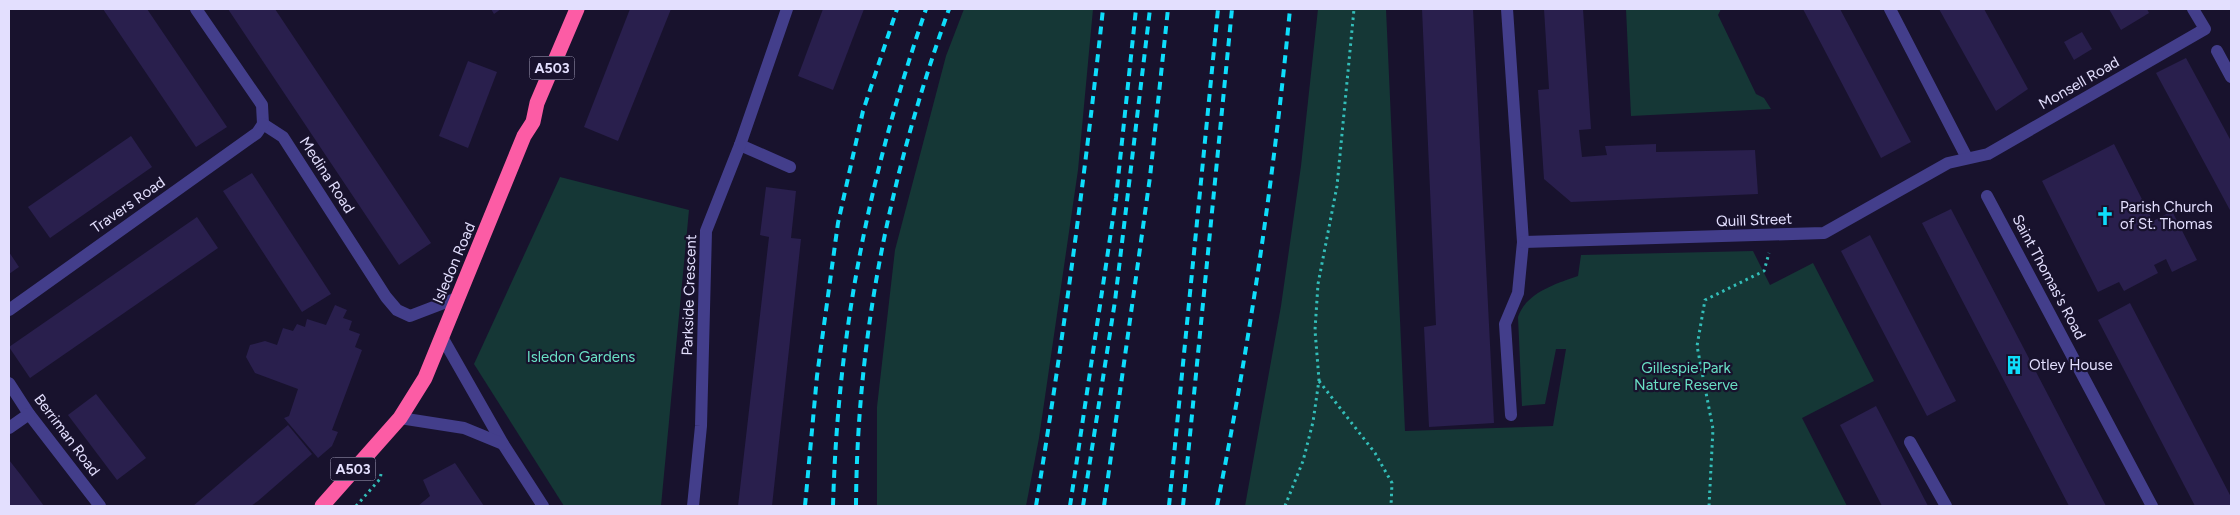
<svg xmlns="http://www.w3.org/2000/svg" width="2240" height="515" font-family="Figtree,sans-serif">
	<rect width="100%" height="100%" fill="#18122d"/>
	<g fill="#153736">
		<polygon points="964,9 1093,9 1078,170 1039,438 1026,506 877,506 877,407 895,250 946,56"/>
		<path d="M1318,9H1386L1405,431L1553,426L1566,349H1556L1545,404L1522,406L1518,317C1526,293 1555,284 1578,276L1581,255L1753,251L1770,285L1813,263L1874,381L1802,418L1847,506H1245L1281,306L1301,166Z"/>
		<polygon points="1626,9 1721,9 1718,15 1756,94 1764,98 1771,109 1631,116"/>
		<polygon points="560,177 689,210 661,506 564,506 474,364"/>
	</g>
	<g fill="#291f4d">
		<polygon points="103,9 147,9 227,127 196,147"/>
		<polygon points="228,9 275,9 431,243 399,265"/>
		<polygon points="491,9 501,9 494,14"/>
		<polygon points="630,9 671,9 618,141 584,127"/>
		<polygon points="823,9 864,9 833,90 798,76"/>
		<polygon points="1422,9 1473,9 1494,423 1429,427 1424,327 1436,325"/>
		<polygon points="1544,9 1583,9 1591,129 1579,130 1582,157 1607,155 1605,146 1656,144 1656,152 1755,150 1758,194 1571,202 1544,179 1538,90 1549,89"/>
		<polygon points="1803,9 1840,9 1911,142 1881,158"/>
		<polygon points="1939,9 1984,9 2028,89 1996,111"/>
		<polygon points="2109,9 2147,9 2149,13 2121,30"/>
		<polygon points="2082,32 2092,49 2074,60 2064,42"/>
		<polygon points="2186,58 2231,141 2231,212 2156,73"/>
		<polygon points="468,61 497,72 468,148 439,136"/>
		<polygon points="131,136 152,167 50,238 28,207"/>
		<polygon points="2114,144 2153,221 2172,211 2197,260 2172,272 2166,259 2154,265 2158,273 2124,291 2119,282 2098,292 2042,181"/>
		<polygon points="252,173 331,294 302,312 223,191"/>
		<polygon points="766,187 796,191 791,238 801,239 772,506 738,506 769,237 760,235"/>
		<polygon points="1951,209 2106,506 2069,506 1922,223"/>
		<polygon points="197,217 218,248 30,378 9,347"/>
		<polygon points="1870,235 1956,401 1927,416 1841,251"/>
		<polygon points="9,252 19,267 9,274"/>
		<polygon points="2130,303 2231,497 2231,506 2195,506 2098,320"/>
		<polygon points="335,305 347,310 343,318 352,321 349,330 360,334 355,347 362,350 332,430 338,432 332,446 318,458 284,418 289,416 298,389 255,373 246,357 250,345 265,341 277,345 283,328 293,331 297,324 305,327 307,319 326,325"/>
		<polygon points="96,394 146,458 117,480 68,415"/>
		<polygon points="1876,406 1928,506 1882,506 1840,425"/>
		<polygon points="288,425 312,454 258,501 251,506 193,506"/>
		<polygon points="9,460 20,474 44,506 9,506"/>
		<polygon points="455,463 484,506 418,506 430,496 423,480"/>
	</g>
	<g fill="none" stroke-linecap="round" stroke-linejoin="round">
		<g stroke="#33beb9" stroke-width="3" stroke-dasharray="2.5 4" stroke-linecap="butt">
			<polyline points="1319,381 1375,453 1392,483 1391,506"/>
			<polyline points="356,506 380,479 381,474"/>
			<polyline points="1285,506 1303,461 1313,422 1319,380 1315,330 1318,284 1337,186 1354,9"/>
			<polyline points="1709,506 1713,429 1697,346 1705,300 1764,271 1769,253"/>
		</g>
		<g stroke="#433e8b" stroke-width="12">
			<polyline points="196,9 262,105 263,124"/>
			<polyline points="1507,9 1523,242 1518,293 1505,324 1511,415"/>
			<polyline points="1890,9 1967,158"/>
			<polyline points="2217,51 2231,77"/>
			<polyline points="263,124 283,137 386,297 397,310 410,316 457,298"/>
			<polyline points="740,145 790,167"/>
			<polyline points="1987,196 2152,506"/>
			<polyline points="1523,242 1824,233 1948,163 1988,154 2205,29 2193,9"/>
			<polyline points="9,310 257,133 263,124"/>
			<polyline points="442,337 503,444 543,506"/>
			<polyline points="9,383 29,414 100,506"/>
			<polyline points="400,418 464,428 503,444"/>
			<polyline points="9,428 29,414"/>
			<polyline points="1910,442 1946,506"/>
			<polyline points="693,506 701,426 706,231 740,145 787,9"/>
		</g>
		<polyline stroke="#fc5ca5" stroke-width="15" points="322,506 400,418 425,378 524,136 533,122 537,103 577,9"/>
		<g stroke="#0eddfb" stroke-width="4" stroke-dasharray="8 6" stroke-linecap="butt">
			<polyline points="805,506 817,376 838,223 863,111 897,9"/>
			<path d="M833,506C838,329 869,176 926,9"/>
			<path d="M856,506C857,332 891,172 949,9"/>
			<path d="M1036,506C1063,341 1085,175 1103,9"/>
			<polyline points="1070,506 1116,198 1136,9"/>
			<polyline points="1083,506 1115,301 1150,9"/>
			<polyline points="1104,506 1150,177 1168,9"/>
			<polyline points="1169,506 1218,9"/>
			<polyline points="1183,506 1232,9"/>
			<path d="M1217,506C1250,342 1274,176 1290,9"/>
		</g>
	</g>
	<defs>
		<g id="church-bare" transform="scale(1.5)"><path d="M-1.2-6h2.4v3.5h3.3v2.4h-3.3V6h-2.4V-.1h-3.3v-2.4h3.3Z" fill="#0eddfb" stroke="#18122d" stroke-width="2.5" paint-order="stroke"/></g>
		<g id="building-bare" transform="scale(1.5)"><path d="M-4-6H4V6H1V3H-1V6H-4ZM-2.5-4.3h1.7v1.8h-1.7ZM.8-4.3h1.7v1.8H.8ZM-2.5-1h1.7V.8h-1.7ZM.8-1h1.7V.8H.8Z" fill="#0eddfb" stroke="#18122d" stroke-width="2.5" paint-order="stroke"/></g>
	</defs>
	<g fill-rule="evenodd">
		<use href="#church-bare" x="2105" y="216"/>
		<use href="#building-bare" x="2014" y="365"/>
	</g>
	<g text-anchor="middle" dominant-baseline="central" stroke-width="4.5" stroke-linejoin="round" paint-order="stroke">
		<g fill="#18122d" stroke="#a6a2bf" stroke-width="1">
			<rect x="529.5" y="56.5" width="45" height="23" rx="4"/>
			<rect x="330.5" y="457.5" width="45" height="23" rx="4"/>
		</g>
		<g font-size="14" font-weight="bold" fill="#e3dffe">
			<text x="552" y="68">A503</text>
			<text x="353" y="469">A503</text>
		</g>
		<g font-size="15" fill="#e3dffe" stroke="#18122d">
			<text transform="translate(2079 83) rotate(-30)">Monsell Road</text>
			<text transform="translate(327 175) rotate(57)">Medina Road</text>
			<text transform="translate(128 205) rotate(-35)">Travers Road</text>
			<text transform="translate(1754 220) rotate(-2)">Quill Street</text>
			<text transform="translate(454 263) rotate(-67)">Isledon Road</text>
			<text transform="translate(2049 277) rotate(62)">Saint Thomas's Road</text>
			<text transform="translate(689 295) rotate(-88)">Parkside Crescent</text>
			<text transform="translate(67 435) rotate(53)">Berriman Road</text>
		</g>
		<g font-size="15" fill="#e3dffe" stroke="#18122d" text-anchor="start">
			<text x="2120" y="207">Parish Church<tspan x="2120" dy="17">of St. Thomas</tspan></text>
			<text x="2029" y="365">Otley House</text>
		</g>
		<g font-size="15" fill="#69e0c5" stroke="#18122d">
			<text x="581" y="357">Isledon Gardens</text>
			<text x="1686" y="368">Gillespie Park<tspan x="1686" dy="17">Nature Reserve</tspan></text>
		</g>
	</g>
	<rect width="2240" height="515" fill="none" stroke="#e3dffe" stroke-width="20"/>
</svg>
